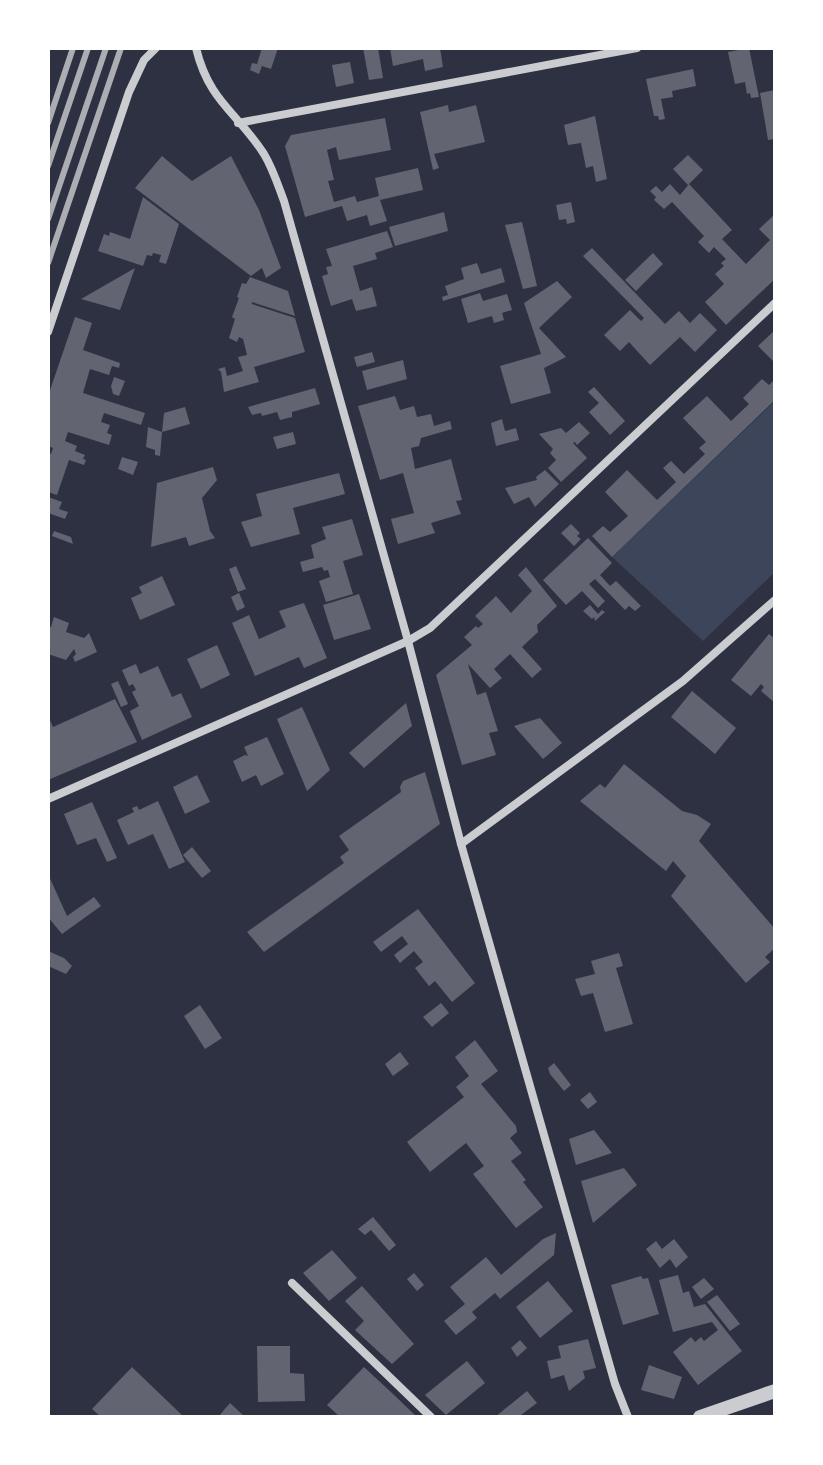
<svg xmlns="http://www.w3.org/2000/svg" width="823" height="1465" font-family="Karla,sans-serif">
	<rect width="100%" height="100%" fill="#2d3142"/>
	<polygon fill="#3c4559" points="775,401 775,572 703,641 612,557"/>
	<g fill="#626471">
		<polygon points="262,48 278,48 271,69 262,66 259,74 250,70 252,63 257,64"/>
		<polygon points="363,48 378,48 383,78 369,80"/>
		<polygon points="390,48 440,48 443,67 425,71 423,59 393,66"/>
		<polygon points="749,48 759,97 751,98 750,93 747,94 745,82 735,84 728,52"/>
		<polygon points="350,62 354,83 336,87 332,65"/>
		<polygon points="693,69 696,86 672,91 673,97 661,99 665,119 659,120 658,116 654,116 646,79"/>
		<polygon points="775,90 775,139 768,140 760,93"/>
		<polygon points="448,105 449,112 476,105 485,142 434,154 439,168 433,170 420,112"/>
		<polygon points="595,116 607,179 596,182 593,166 586,168 581,143 568,145 564,125"/>
		<polygon points="385,118 391,150 339,160 336,147 327,150 334,180 328,181 334,202 355,196 357,202 379,196 375,178 418,168 423,190 380,200 387,221 370,226 367,215 347,221 342,206 305,217 285,146 291,135"/>
		<polygon points="688,155 703,170 688,185 673,169"/>
		<polygon points="162,156 192,181 231,156 259,210 281,268 266,278 262,268 251,276 135,188"/>
		<polygon points="670,184 680,195 689,184 732,230 722,239 746,264 770,240 759,229 775,214 775,279 726,325 705,302 724,284 715,274 724,266 721,263 726,259 714,247 709,253 698,242 704,236 672,202 664,209 654,200 656,197 650,191 656,186 662,192"/>
		<polygon points="143,197 179,224 166,264 159,262 161,255 153,253 152,256 147,255 143,266 98,251 104,234 109,236 110,232 130,239"/>
		<polygon points="571,202 575,222 567,224 566,219 559,220 556,205"/>
		<polygon points="444,212 448,231 395,246 389,227"/>
		<polygon points="522,222 537,286 523,289 505,225"/>
		<polygon points="387,231 393,247 375,253 377,259 353,266 360,291 372,287 377,306 356,311 352,299 331,306 322,276 328,274 326,267 332,266 326,249"/>
		<polygon points="592,248 665,324 679,311 690,323 700,313 717,330 695,352 680,337 650,365 629,342 620,351 604,335 630,310 641,321 644,318 583,256"/>
		<polygon points="653,253 663,264 636,291 625,280"/>
		<polygon points="477,263 481,274 501,268 505,282 443,301 442,297 448,295 445,286 464,279 461,268"/>
		<polygon points="135,268 120,310 81,299"/>
		<polygon points="250,277 288,291 295,316 252,302 252,304 295,318 305,352 254,367 259,382 224,392 221,372 218,369 225,367 227,376 243,371 238,357 247,355 243,339 239,337 237,342 229,338 235,319 232,317 239,298 237,297 242,283 246,284"/>
		<polygon points="557,281 572,297 539,328 566,357 544,368 551,393 511,404 500,366 541,354 524,303"/>
		<polygon points="480,293 483,301 507,294 512,310 502,313 504,320 494,323 492,316 468,323 461,299"/>
		<polygon points="75,317 92,323 83,350 120,363 119,368 112,366 109,375 90,369 83,393 145,413 141,425 104,413 101,422 110,425 107,433 112,435 109,445 68,432 65,441 77,446 75,451 85,455 83,459 86,460 84,465 69,460 57,495 48,492 48,452 51,454 53,448 48,446 48,396"/>
		<polygon points="775,330 775,363 758,346"/>
		<polygon points="372,352 375,362 357,367 354,357"/>
		<polygon points="403,360 407,379 367,390 362,371"/>
		<polygon points="114,377 125,381 119,396 113,394 111,386"/>
		<polygon points="762,379 769,385 775,379 775,400 612,557 592,536 603,526 610,532 628,516 605,492 627,470 657,500 676,482 663,468 671,461 684,474 705,454 699,448 706,442 683,418 707,396 731,421 749,404 743,398"/>
		<polygon points="594,387 625,421 610,435 589,412 599,403 588,392"/>
		<polygon points="315,388 320,404 292,412 292,417 280,420 277,412 262,416 261,413 252,415 248,407"/>
		<polygon points="395,396 400,410 414,406 417,417 431,414 434,426 450,421 452,429 421,438 419,446 411,448 415,469 451,459 462,500 456,501 461,514 431,523 435,533 398,544 391,519 414,513 403,473 380,480 358,406"/>
		<polygon points="185,407 190,424 162,432 164,413"/>
		<polygon points="502,419 505,431 516,428 519,440 496,446 491,423"/>
		<polygon points="579,422 590,433 577,445 575,442 573,443 587,458 561,482 548,468 556,460 550,453 553,449 539,434 561,428 566,433"/>
		<polygon points="148,427 162,432 160,456 155,455 155,450 146,447"/>
		<polygon points="293,432 296,444 277,449 273,437"/>
		<polygon points="122,457 138,462 133,475 118,469"/>
		<polygon points="213,467 217,480 202,498 210,531 215,538 189,546 186,537 151,547 157,483"/>
		<polygon points="545,470 559,484 535,507 529,497 514,504 505,488 537,480 536,477"/>
		<polygon points="339,473 345,494 293,508 300,534 251,547 241,522 262,516 256,494"/>
		<polygon points="48,497 62,502 59,509 68,512 65,519 48,513"/>
		<polygon points="352,519 363,555 343,561 353,594 326,602 319,581 330,577 328,570 324,571 322,567 303,572 300,562 314,558 311,545 326,539 322,527"/>
		<polygon points="571,524 580,533 577,536 581,539 574,546 561,533"/>
		<polygon points="54,531 71,537 73,544 52,536"/>
		<polygon points="588,538 612,563 600,575 610,586 616,581 641,606 635,611 629,606 625,610 595,579 589,584 605,601 598,608 582,591 566,605 543,580"/>
		<polygon points="236,566 246,589 238,592 229,569"/>
		<polygon points="526,567 557,606 537,625 538,632 522,647 542,669 532,678 510,654 494,669 502,678 490,688 468,664 477,695 486,692 498,731 489,733 496,755 462,765 436,675 472,645 464,637 476,626 478,628 483,624 475,616 496,596 511,613 532,591 518,575"/>
		<polygon points="162,576 175,605 140,620 131,598 142,593 139,587"/>
		<polygon points="239,593 245,607 237,611 231,597"/>
		<polygon points="359,594 371,629 334,640 323,605"/>
		<polygon points="304,603 327,658 304,668 299,657 255,676 232,623 249,615 259,639 286,627 279,611"/>
		<polygon points="590,605 598,614 602,610 605,612 595,621 594,617 592,619 583,611"/>
		<polygon points="54,617 69,623 66,632 84,638 89,633 97,652 75,662 73,657 76,654 74,649 66,660 48,654 48,626 51,627"/>
		<polygon points="769,634 775,639 775,703 761,691 764,687 761,684 751,696 731,680"/>
		<polygon points="217,645 230,675 201,689 187,659"/>
		<polygon points="136,664 140,674 158,666 172,697 181,693 192,717 142,740 130,711 139,706 132,692 136,690 133,684 129,686 122,670"/>
		<polygon points="118,681 128,704 121,707 111,684"/>
		<polygon points="692,691 736,728 715,754 671,717"/>
		<polygon points="115,699 137,742 48,780 48,716 53,727"/>
		<polygon points="406,703 412,726 364,768 349,753"/>
		<polygon points="302,707 330,770 307,791 277,719"/>
		<polygon points="540,718 562,743 543,759 514,726"/>
		<polygon points="267,737 284,774 261,786 256,775 242,782 233,761 245,755 248,756 244,747"/>
		<polygon points="624,764 682,811 697,815 711,824 699,841 775,929 775,948 765,957 770,962 746,983 671,896 686,876 673,861 666,871 580,801 600,784 605,788"/>
		<polygon points="425,772 440,824 264,952 247,932 344,863 340,857 349,850 339,836 401,792 400,787 403,781"/>
		<polygon points="197,775 210,802 185,814 173,787"/>
		<polygon points="158,801 185,862 169,869 153,834 128,845 117,820 134,812 132,808 137,806 139,810"/>
		<polygon points="92,802 117,858 107,862 96,838 77,845 64,814"/>
		<polygon points="192,847 211,871 202,878 183,855"/>
		<polygon points="48,874 67,916 94,897 101,906 62,934 48,917"/>
		<polygon points="418,909 475,983 452,1002 435,981 429,986 415,968 423,962 414,951 400,963 394,955 408,944 402,936 381,952 373,942"/>
		<polygon points="48,951 64,958 72,966 66,974 48,966"/>
		<polygon points="619,953 623,966 616,968 633,1024 605,1032 593,993 581,996 575,979 595,974 591,961"/>
		<polygon points="441,1003 449,1013 432,1027 423,1017"/>
		<polygon points="200,1005 222,1038 205,1049 184,1016"/>
		<polygon points="475,1040 498,1071 481,1084 516,1126 517,1132 510,1138 522,1153 511,1161 526,1180 523,1182 543,1207 516,1228 473,1174 484,1166 466,1143 430,1172 407,1142 464,1097 456,1087 469,1076 455,1057"/>
		<polygon points="400,1052 409,1064 393,1076 385,1064"/>
		<polygon points="554,1063 571,1085 564,1091 550,1074 548,1068"/>
		<polygon points="590,1092 597,1102 588,1109 580,1100"/>
		<polygon points="594,1130 612,1153 576,1165 569,1139"/>
		<polygon points="624,1168 637,1185 593,1223 581,1181"/>
		<polygon points="373,1217 396,1245 389,1251 371,1230 365,1235 358,1229"/>
		<polygon points="556,1233 554,1255 500,1299 495,1293 472,1312 477,1318 456,1335 444,1321 465,1304 450,1287 486,1257 501,1275 543,1239"/>
		<polygon points="674,1239 688,1257 676,1268 670,1259 660,1268 646,1249 656,1241 662,1249"/>
		<polygon points="332,1250 357,1278 329,1301 303,1273"/>
		<polygon points="414,1273 424,1285 417,1291 407,1279"/>
		<polygon points="678,1275 683,1293 689,1291 694,1307 705,1304 742,1351 698,1385 673,1352 691,1337 695,1342 701,1337 704,1341 718,1330 712,1322 673,1332 659,1280"/>
		<polygon points="641,1276 643,1279 648,1278 659,1314 623,1325 611,1285"/>
		<polygon points="704,1278 714,1289 701,1299 692,1287"/>
		<polygon points="548,1281 573,1311 540,1338 516,1307"/>
		<polygon points="362,1286 414,1344 392,1364 355,1330 364,1321 345,1301"/>
		<polygon points="717,1295 740,1324 730,1331 707,1302"/>
		<polygon points="588,1339 596,1368 583,1371 585,1378 569,1391 564,1375 551,1379 547,1361 561,1358 558,1346"/>
		<polygon points="520,1340 527,1348 517,1357 511,1348"/>
		<polygon points="257,1346 290,1346 290,1373 304,1374 305,1401 258,1402"/>
		<polygon points="467,1361 485,1383 446,1415 425,1395"/>
		<polygon points="649,1365 682,1377 674,1399 641,1390"/>
		<polygon points="132,1367 135,1370 184,1417 101,1417 92,1409"/>
		<polygon points="364,1367 393,1394 417,1417 340,1417 327,1405"/>
		<polygon points="527,1391 537,1403 521,1415 522,1417 495,1417"/>
		<polygon points="230,1403 245,1417 218,1417"/>
	</g>
	<g fill="none" stroke-linecap="round" stroke-linejoin="round">
		<g stroke="#caccd0" stroke-width="8">
			<path d="M196,48C209,102 237,112 264,154C273,169 278,185 284,201L408,641L461,844L615,1384L628,1417"/>
			<polyline points="238,123 637,48"/>
			<polyline points="48,332 129,92 144,60 156,48"/>
			<polyline points="48,799 408,641 430,628 775,303"/>
			<polyline points="461,844 683,681 775,600"/>
			<polyline points="292,1283 431,1417"/>
		</g>
		<polyline stroke="#caccd0" stroke-width="14" points="700,1417 775,1391"/>
		<g stroke="#abadb3" stroke-width="6">
			<polyline points="48,123 73,48"/>
			<polyline points="48,166 88,48"/>
			<polyline points="48,219 106,48"/>
			<polyline points="48,263 121,48"/>
		</g>
	</g>
	<rect width="823" height="1465" fill="none" stroke="#ffffff" stroke-width="100"/>
</svg>
